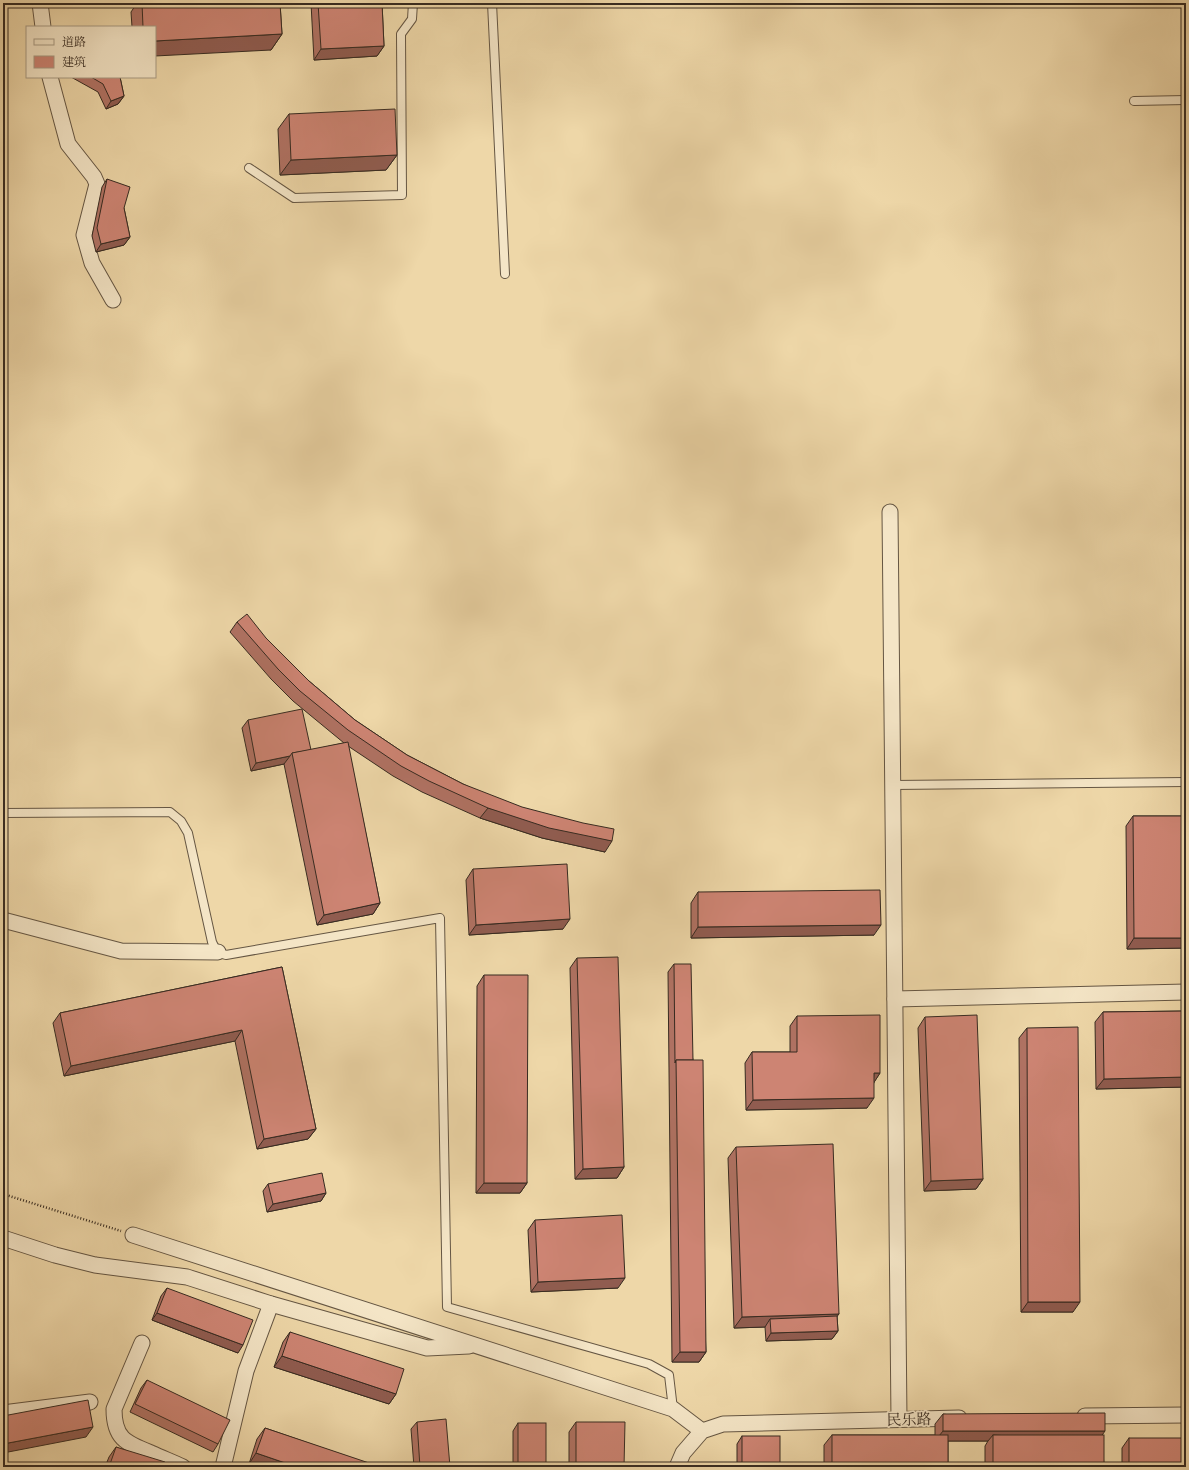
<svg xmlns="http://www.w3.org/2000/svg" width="1189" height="1470" font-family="'EB Garamond','Noto Serif SC',serif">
	<rect width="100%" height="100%" fill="#eed7a8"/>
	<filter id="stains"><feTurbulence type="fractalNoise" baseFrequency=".005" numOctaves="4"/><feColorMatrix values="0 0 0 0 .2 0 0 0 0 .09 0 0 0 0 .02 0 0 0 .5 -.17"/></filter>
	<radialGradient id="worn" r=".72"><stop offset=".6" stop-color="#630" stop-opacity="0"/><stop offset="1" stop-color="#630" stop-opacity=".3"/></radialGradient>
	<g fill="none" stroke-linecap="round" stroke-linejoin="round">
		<g stroke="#655643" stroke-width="10">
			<g id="service">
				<polyline points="492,3 505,274"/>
				<polyline points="1134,101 1186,100"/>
				<polyline points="249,168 294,198 402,195 401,34 412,19 413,3"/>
				<polyline points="893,785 1186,782"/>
				<path d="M3,813L170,812L181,821L188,833L212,942C215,949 218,953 226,955L440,918L447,1307L649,1364L669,1375L673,1409"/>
			</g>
		</g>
		<g stroke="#655643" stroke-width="17">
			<g id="minor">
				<polyline points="40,3 43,27"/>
				<polyline points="50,77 68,144 94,177 97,184 84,235 92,263 113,300"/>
				<polyline points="890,512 899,1419"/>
				<polyline points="3,920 121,951 218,952"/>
				<polyline points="895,999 1186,992"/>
				<polyline points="133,1235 673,1409 702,1431"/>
				<polyline points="3,1238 55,1255 95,1265 187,1277 271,1304 427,1348 469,1346"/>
				<path d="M142,1343L114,1409C114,1439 126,1443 151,1453C162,1458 172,1462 183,1467"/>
				<polyline points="3,1413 90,1402"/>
				<polyline points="1085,1416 1186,1415"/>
				<polyline points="223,1467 246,1371 271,1304"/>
				<polyline points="677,1467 683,1453 702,1431 723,1424 959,1418"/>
			</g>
		</g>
		<polyline stroke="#372b21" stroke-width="2.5" stroke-dasharray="1 2" stroke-linecap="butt" points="3,1194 121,1231"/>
		<use href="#service" stroke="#f4e5c6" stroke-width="8"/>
		<use href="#minor" stroke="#f4e5c6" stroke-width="15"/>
	</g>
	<g fill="#b07263" stroke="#372b21">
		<polygon points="137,3 280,3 282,34 271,50 155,27 132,27 131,12"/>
		<polygon points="311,3 382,3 384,46 377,56 314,60"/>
		<polygon points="71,77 120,77 124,96 118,104 106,109 98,92"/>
		<polygon points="289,114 397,155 386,170 280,175 278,129"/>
		<polygon points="107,179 124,208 130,237 124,245 96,252 92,236 102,187"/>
		<polygon points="237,622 266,638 309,681 355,720 407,755 463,784 605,852 542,838 480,818 422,792 393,776 348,746 380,903 373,914 317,925 284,764 251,771 242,728 248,720 311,750 344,743 293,701 271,679 230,632"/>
		<polygon points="1133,816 1186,816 1186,948 1127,949 1126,826"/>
		<polygon points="473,869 563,929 469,935 466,880"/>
		<polygon points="698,892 874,935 691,938 691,903"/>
		<polygon points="577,958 624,1167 617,1178 575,1179 570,968"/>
		<polygon points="674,964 693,1060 706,1352 699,1362 672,1362 668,972"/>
		<polygon points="282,967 316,1129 308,1139 257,1149 235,1041 64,1076 53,1023 60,1013"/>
		<polygon points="484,975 527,1183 520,1193 476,1193 477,986"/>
		<polygon points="1186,1011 1186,1087 1096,1089 1095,1022 1103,1012"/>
		<polygon points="797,1016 880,1073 874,1082 867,1108 746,1110 745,1063 752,1052 790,1052 790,1026"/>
		<polygon points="925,1017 983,1179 976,1189 924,1191 918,1028"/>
		<polygon points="1027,1028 1073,1312 1021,1312 1019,1038"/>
		<polygon points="736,1147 839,1314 837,1316 838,1331 832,1339 766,1341 765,1327 734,1328 728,1158"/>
		<polygon points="268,1184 326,1193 321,1201 267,1212 263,1191"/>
		<polygon points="535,1220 618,1288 531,1292 528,1230"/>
		<polygon points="167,1288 238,1353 152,1320 161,1296"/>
		<polygon points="290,1332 396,1394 389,1404 274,1367 283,1342"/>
		<polygon points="147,1380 218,1444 213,1452 130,1412 141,1388"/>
		<polygon points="943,1414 1102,1435 1104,1467 985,1467 985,1446 988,1441 948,1441 948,1467 824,1467 824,1445 832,1435 935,1435 935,1424"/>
		<polygon points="417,1422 450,1467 414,1467 411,1429"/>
		<polygon points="576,1422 624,1467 569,1467 569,1432"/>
		<polygon points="518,1423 546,1467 513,1467 513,1431"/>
		<polygon points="265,1428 378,1467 259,1467 249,1464 257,1439"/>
		<polygon points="742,1436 780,1467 737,1467 737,1444"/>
		<polygon points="1129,1438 1186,1467 1122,1467 1122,1448"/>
		<polygon points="116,1447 163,1467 105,1467 109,1457"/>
	</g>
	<g fill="#905c50" stroke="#372b21">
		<polygon points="282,34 271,50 155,56 155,41"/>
		<polygon points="384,46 377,56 314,60 321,49"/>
		<polygon points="124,96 118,104 106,109 111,101"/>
		<polygon points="397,155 386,170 280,175 291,160"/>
		<polygon points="130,237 124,245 96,252 101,244"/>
		<polygon points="290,756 284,764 251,771 256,763"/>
		<polygon points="488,808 612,841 605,852 542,838 480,818"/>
		<polygon points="380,903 373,914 317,925 324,915"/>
		<polygon points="570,919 563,929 469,935 476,925"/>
		<polygon points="881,925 874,935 691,938 698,927"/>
		<polygon points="1134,938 1186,938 1186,948 1127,949"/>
		<polygon points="242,1030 235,1041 64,1076 71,1066"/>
		<polygon points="874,1073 880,1073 873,1084"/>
		<polygon points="1186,1077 1186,1087 1096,1089 1104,1079"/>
		<polygon points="874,1098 867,1108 746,1110 753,1100"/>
		<polygon points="316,1129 308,1139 257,1149 264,1139"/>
		<polygon points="624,1167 617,1178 575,1179 583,1169"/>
		<polygon points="983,1179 976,1189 924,1191 931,1181"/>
		<polygon points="484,1183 527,1183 520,1193 476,1193"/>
		<polygon points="326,1193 321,1201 267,1212 273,1204"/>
		<polygon points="625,1278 618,1288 531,1292 538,1282"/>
		<polygon points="1028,1302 1080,1302 1073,1312 1021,1312"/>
		<polygon points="157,1313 243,1345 238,1353 152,1320"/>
		<polygon points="839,1314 831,1324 770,1319 765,1327 734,1328 742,1317"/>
		<polygon points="838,1331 832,1339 766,1341 771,1333"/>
		<polygon points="680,1352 706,1352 699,1362 672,1362"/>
		<polygon points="282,1356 396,1394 389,1404 274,1367"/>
		<polygon points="93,1427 86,1437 3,1453 3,1444"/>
		<polygon points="943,1431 1105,1431 1098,1441 993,1435 988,1441 935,1441"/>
		<polygon points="256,1453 297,1467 259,1467 249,1464"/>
	</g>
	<g fill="#cd8473" stroke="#372b21">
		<polygon points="142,3 280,3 282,34 155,41 155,27 143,27"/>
		<polygon points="318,3 382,3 384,46 321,49"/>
		<polygon points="91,77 120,77 124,96 111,101 103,84"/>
		<polygon points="395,109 397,155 291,160 289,114"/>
		<polygon points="107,179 130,187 124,208 130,237 101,244 97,228"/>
		<polygon points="247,614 266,638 309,681 355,720 407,755 463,784 522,807 583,823 614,829 612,841 549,828 488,808 429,781 401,766 348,730 300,691 278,669 237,622"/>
		<polygon points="302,709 311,750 292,753 290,756 256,763 248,720"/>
		<polygon points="348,742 380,903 324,915 292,753"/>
		<polygon points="1133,816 1186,816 1186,938 1134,938"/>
		<polygon points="567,864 570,919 476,925 473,869"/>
		<polygon points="880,890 881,925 698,927 698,892"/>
		<polygon points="618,957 624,1167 583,1169 577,958"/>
		<polygon points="674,964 691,964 693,1060 676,1060 675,1063"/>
		<polygon points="282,967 316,1129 264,1139 242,1030 71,1066 60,1013"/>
		<polygon points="484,975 528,975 527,1183 484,1183"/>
		<polygon points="1186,1011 1186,1077 1104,1079 1103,1012"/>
		<polygon points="880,1015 880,1073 874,1073 874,1098 753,1100 752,1052 797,1052 797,1016"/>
		<polygon points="977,1015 983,1179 931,1181 925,1017"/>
		<polygon points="1078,1027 1080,1302 1028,1302 1027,1028"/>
		<polygon points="676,1060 703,1060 706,1352 680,1352"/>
		<polygon points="833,1144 839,1314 742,1317 736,1147"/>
		<polygon points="322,1173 326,1193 273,1204 268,1184"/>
		<polygon points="622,1215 625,1278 538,1282 535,1220"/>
		<polygon points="167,1288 253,1320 243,1345 157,1313"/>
		<polygon points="837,1316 838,1331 771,1333 770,1319"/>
		<polygon points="290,1332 404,1369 396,1394 282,1356"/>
		<polygon points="147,1380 230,1420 218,1444 135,1404"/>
		<polygon points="88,1400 93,1427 3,1444 3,1416"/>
		<polygon points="1105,1413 1105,1431 943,1431 943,1414"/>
		<polygon points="446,1419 450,1467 420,1467 417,1422"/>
		<polygon points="576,1422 625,1422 624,1467 576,1467"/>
		<rect x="518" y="1423" width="28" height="44"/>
		<polygon points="265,1428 378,1466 378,1467 297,1467 256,1453"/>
		<rect x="832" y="1435" width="116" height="32"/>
		<rect x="993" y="1435" width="111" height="32"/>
		<rect x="742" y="1436" width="38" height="31"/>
		<rect x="1129" y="1438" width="57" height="29"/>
		<polygon points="116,1447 165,1462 163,1467 109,1467"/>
	</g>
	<g text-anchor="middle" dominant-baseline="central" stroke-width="3.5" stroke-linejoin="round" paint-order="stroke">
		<g font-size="15" fill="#372b21" stroke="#f4e5c6">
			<text transform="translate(909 1419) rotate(-1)">民乐路</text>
		</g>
	</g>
	<rect width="1189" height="1470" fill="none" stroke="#eed7a8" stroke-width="16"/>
	<rect x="4" y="4" width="1181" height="1462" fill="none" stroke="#372b21" stroke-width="2"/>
	<rect x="8" y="8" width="1173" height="1454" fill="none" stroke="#372b21"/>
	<rect x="26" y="26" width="130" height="52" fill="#f4e5c6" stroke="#a89b84"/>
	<rect x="34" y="39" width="20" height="6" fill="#f4e5c6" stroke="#a89b84"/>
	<text x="62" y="46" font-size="12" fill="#372b21">道路</text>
	<rect x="34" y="56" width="20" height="12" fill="#cd8473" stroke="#a89b84"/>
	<text x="62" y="66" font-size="12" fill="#372b21">建筑</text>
	<rect width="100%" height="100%" filter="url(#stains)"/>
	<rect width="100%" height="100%" fill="url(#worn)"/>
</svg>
